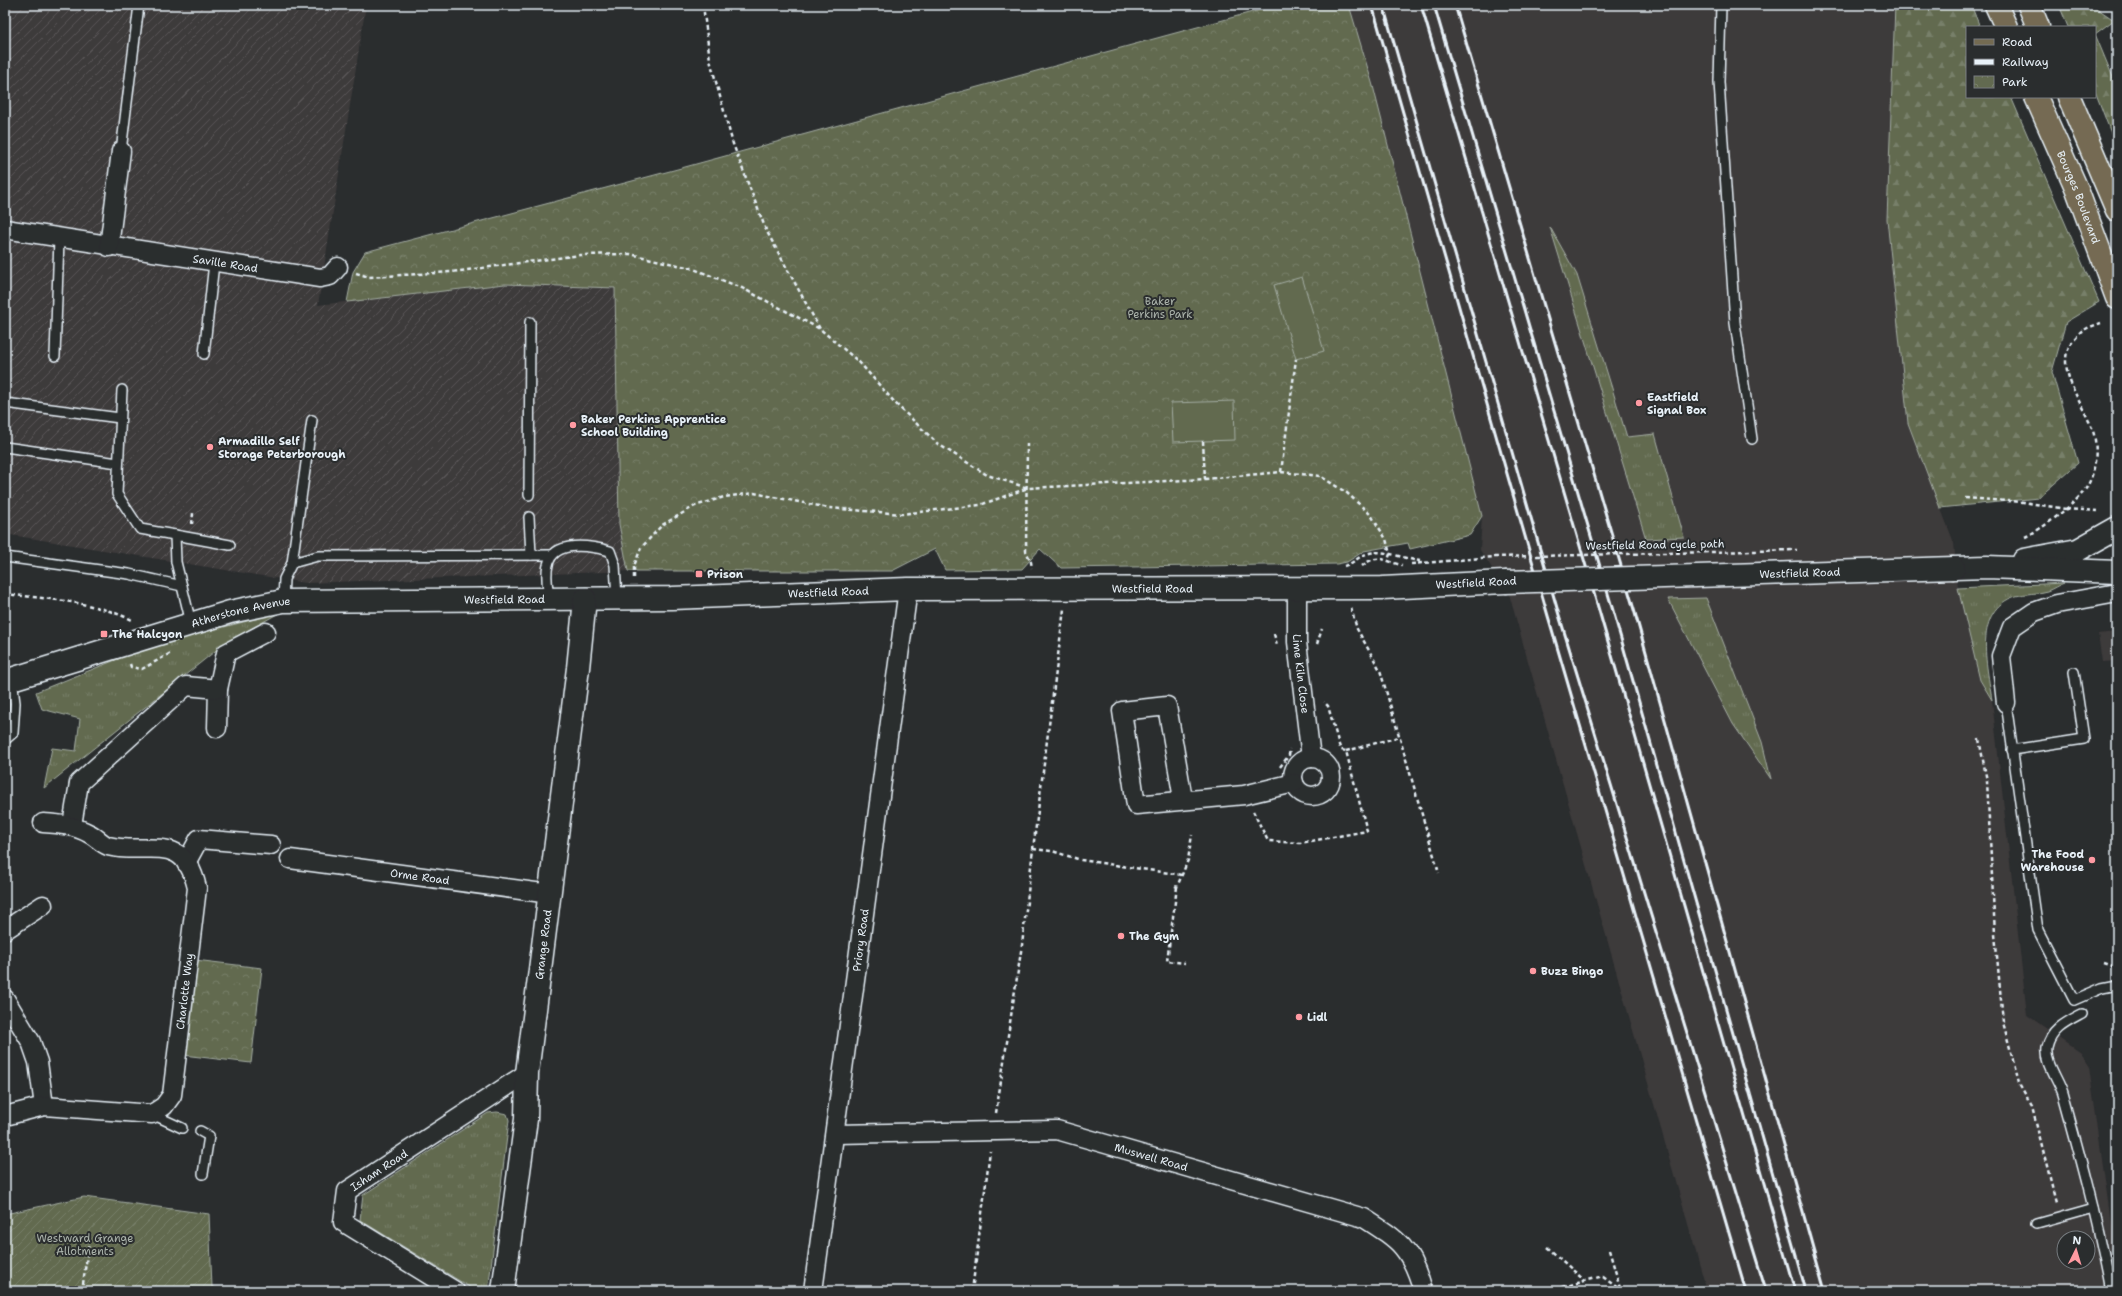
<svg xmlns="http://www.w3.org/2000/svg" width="2122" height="1296" font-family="'Shantell Sans',sans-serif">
	<defs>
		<pattern id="industrial-furrows" width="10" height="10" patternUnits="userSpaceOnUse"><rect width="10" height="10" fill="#3e3a3b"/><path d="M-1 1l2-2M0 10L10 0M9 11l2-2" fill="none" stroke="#5a5758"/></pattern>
		<pattern id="grass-tufts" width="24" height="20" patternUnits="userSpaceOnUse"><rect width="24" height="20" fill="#626a50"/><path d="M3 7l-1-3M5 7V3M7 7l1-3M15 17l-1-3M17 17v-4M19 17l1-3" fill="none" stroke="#78806a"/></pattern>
		<pattern id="forest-firs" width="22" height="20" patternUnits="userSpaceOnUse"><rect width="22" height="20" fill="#626a50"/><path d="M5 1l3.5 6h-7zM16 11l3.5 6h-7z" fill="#78806a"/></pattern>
		<pattern id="park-crowns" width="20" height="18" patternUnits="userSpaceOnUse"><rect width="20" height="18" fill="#626a50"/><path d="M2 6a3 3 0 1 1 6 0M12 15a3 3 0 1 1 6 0" fill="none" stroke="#78806a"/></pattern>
		<pattern id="garden-furrows" width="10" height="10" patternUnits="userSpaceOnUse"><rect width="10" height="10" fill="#626a50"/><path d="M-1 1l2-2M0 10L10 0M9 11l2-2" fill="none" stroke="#78806a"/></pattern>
	</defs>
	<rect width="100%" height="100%" fill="#2a2d2e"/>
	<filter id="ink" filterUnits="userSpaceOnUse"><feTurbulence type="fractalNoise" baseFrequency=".025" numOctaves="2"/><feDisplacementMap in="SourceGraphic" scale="8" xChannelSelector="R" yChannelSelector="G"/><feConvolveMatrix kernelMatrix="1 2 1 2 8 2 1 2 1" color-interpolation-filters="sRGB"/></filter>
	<g filter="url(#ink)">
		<g fill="#3e3a3b" fill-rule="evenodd">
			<path d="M1349,5H1895L1887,219L1908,423L1954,543L1958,588L1980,680L1992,700L2027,1015L2080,1052L2089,1066L2117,1266V1291H1707L1509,594L1480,550L1482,516L1373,86ZM2064,1238H2088V1262H2064Z"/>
			<polygon points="2117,632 2117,661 2102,662 2098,634"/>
		</g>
		<polygon fill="url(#industrial-furrows)" points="5,5 366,5 318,305 505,284 615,287 619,524 628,571 306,583 5,534"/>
		<g fill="url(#grass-tufts)" stroke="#a5aea4">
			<polygon points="1550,227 1577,275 1627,437 1655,434 1684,537 1646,539"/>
			<path d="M2064,583C2058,585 2053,589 2047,591C2037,594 2026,593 2016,596C1972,610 1987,665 1992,700L1980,680L1958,588Z"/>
			<polygon points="1706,598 1762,742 1771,779 1733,724 1668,599"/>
			<polygon points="279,613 224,644 44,788 52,748 76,751 80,719 42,709 36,692 153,645"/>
			<polygon points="497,1112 507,1114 509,1120 488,1291 476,1291 360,1220 363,1195 488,1113"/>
		</g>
		<g fill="url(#forest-firs)" stroke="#a5aea4">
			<polygon points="1895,5 1971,5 1980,27 1967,27 1967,97 2011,97 2099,302 2066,322 2052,372 2078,463 2038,498 1940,508 1908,423 1887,219"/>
			<polygon points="2059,5 2092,5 2114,20 2095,34 2117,87 2117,149 2095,91 2095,27 2068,27"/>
		</g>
		<g fill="url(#park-crowns)" stroke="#a5aea4">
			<polygon points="1278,5 1349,5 1373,86 1482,516 1470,535 1410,549 1408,543 1364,551 1347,562 1337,564 1061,568 1040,549 1022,569 945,570 935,549 892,571 628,571 619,524 615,288 505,284 347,302 353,272 365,252 685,167"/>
			<polygon points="195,960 262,968 251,1063 183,1055"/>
		</g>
		<polygon fill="url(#garden-furrows)" stroke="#a5aea4" points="84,1197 209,1214 212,1287 247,1291 5,1291 5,1214"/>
		<g fill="#626a50" stroke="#a5aea4">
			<polygon points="1302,277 1324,351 1296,359 1274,285"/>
			<polygon points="1234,401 1235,440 1173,442 1171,403"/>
		</g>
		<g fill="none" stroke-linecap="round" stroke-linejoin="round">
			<g stroke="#e8f1f8" stroke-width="12">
				<g id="service">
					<polyline points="1721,5 1719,82 1735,323 1752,439"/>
					<polyline points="121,151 139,5"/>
					<polyline points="204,354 214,263"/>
					<polyline points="55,356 59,239"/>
					<polyline points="122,390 117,494 140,529 175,535"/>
					<polyline points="5,403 120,418"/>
					<polyline points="5,447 118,463"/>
					<polyline points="529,495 530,322"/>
					<polyline points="529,517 531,555"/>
					<polyline points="5,557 129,574 182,586"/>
					<polyline points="292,563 312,420"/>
					<path d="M549,599C548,588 545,575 548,565C553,539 592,546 610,551L615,565L617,598"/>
					<polyline points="283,601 284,579 292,563 318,556 552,555"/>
					<polyline points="191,623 176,562 175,535 230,545"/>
					<polyline points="2006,703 2038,930 2074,1000 2102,988 2117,985"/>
					<polyline points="5,740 13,733 15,703 12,679"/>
					<polyline points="2012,750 2084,739 2074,672"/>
					<path d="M2082,1014C2067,1022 2051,1029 2047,1048C2045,1063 2059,1080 2063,1094C2081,1159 2099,1225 2111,1291"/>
					<polyline points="152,1114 182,1128"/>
					<polyline points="200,1131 209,1136 203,1174"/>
					<polyline points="2036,1224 2093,1208"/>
				</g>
			</g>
			<g stroke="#e8f1f8" stroke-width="21">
				<g id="minor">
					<path id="s1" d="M5,229L320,278L330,276L338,267"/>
					<polyline points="109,247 121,151"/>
					<path id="s2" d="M1297,589V642L1311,758"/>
					<polyline points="2006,703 2001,656 2012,627 2034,612 2057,604 2117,593"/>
					<polyline points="217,728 218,689"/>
					<circle cx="1312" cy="777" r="19"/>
					<polyline points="1183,799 1167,706 1122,711 1136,805 1244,795 1294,783"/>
					<polyline points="72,825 79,783 186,686 218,689 226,653 266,632"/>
					<path id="s3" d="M290,859L550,894"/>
					<polyline points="186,863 199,839 271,845"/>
					<polyline points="5,930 43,905"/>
					<polyline points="5,999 31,1042 38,1062 44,1106"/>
					<path id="s4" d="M5,1116L44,1106L152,1114L164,1106L172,1095L197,888C184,830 148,856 108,846C102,844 96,837 90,834C74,825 60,824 43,823"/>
					<path id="s5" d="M835,1134L1057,1130L1364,1218C1400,1241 1411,1248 1423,1291"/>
					<path id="s6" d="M455,1291L343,1222L347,1191L527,1073"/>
					<path id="s7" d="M813,1291L908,589"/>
				</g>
			</g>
			<g stroke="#e8f1f8" stroke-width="25">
				<g id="tertiary">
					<polyline points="2024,560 2078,550 2117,528"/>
					<polyline points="1954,568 1987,567 2117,572"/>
					<path id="s8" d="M5,681L230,612L283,601L672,598L908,589L1382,588L1505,582"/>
					<path id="s9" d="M503,1291L526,1119L527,1073L578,668L585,599"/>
				</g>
			</g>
			<g stroke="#e8f1f8" stroke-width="25">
				<g id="primary">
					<polyline points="1996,5 2006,27"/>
					<polyline points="2029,5 2038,27"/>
					<path id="s10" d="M2036,97L2076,187L2117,298"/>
					<polyline points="2069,97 2117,210"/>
				</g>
			</g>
			<g stroke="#e8f1f8" stroke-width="2.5" stroke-dasharray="4 3" stroke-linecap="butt">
				<polyline points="703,5 710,60 733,144 766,230 820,329"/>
				<polyline points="356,273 369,277 452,272 580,255 630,254 691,268 742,288 820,329 859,362 897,405 938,444 987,475 1028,488 1205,479 1281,472 1320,476 1347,493 1371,515 1386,539 1390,554 1388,560"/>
				<polyline points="1203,441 1205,479"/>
				<polyline points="1027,443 1026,551 1031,562 1032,568"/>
				<polyline points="1281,472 1296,359"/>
				<polyline points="1965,498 2023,502 2066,509"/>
				<polyline points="2066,509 2100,511"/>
				<polyline points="192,524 193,513"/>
				<path d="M2025,537C2041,530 2081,500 2088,485C2096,470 2098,447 2093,431C2084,404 2050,364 2075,338C2078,335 2080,331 2084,330C2089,327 2095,325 2101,323"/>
				<polyline points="1411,564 1494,557"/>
				<path d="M1344,566C1352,564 1358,557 1366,554C1383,548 1403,559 1420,561"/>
				<path d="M1362,566C1379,552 1385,562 1402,565"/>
				<polyline points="634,578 634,566 641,548 662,525 695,506 724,497 754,493 829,508 902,514 980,505 1028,488"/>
				<path d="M5,594C48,599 92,601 132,620"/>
				<polyline points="1351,608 1357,629 1380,670 1439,873"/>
				<polyline points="1274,634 1277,645"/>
				<polyline points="1317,644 1322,629"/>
				<polyline points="130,664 131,667 142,669 171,653"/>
				<polyline points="1979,739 1987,781 1995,934 2003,1022 2020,1086 2032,1107 2056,1203"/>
				<polyline points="1346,751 1399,737"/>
				<polyline points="1280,767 1289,755 1290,749"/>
				<polyline points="1253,811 1268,841 1300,843 1367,831 1346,751 1341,750 1339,745 1328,706 1324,702"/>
				<polyline points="1033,849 1052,851 1081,860 1182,875"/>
				<polyline points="1175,886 1177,887 1188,860 1192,835"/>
				<polyline points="1177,887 1167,961 1185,963"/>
				<polyline points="2104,963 2116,967 2117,972"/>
				<polyline points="996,1113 1022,945 1033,849 1064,609"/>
				<polyline points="1547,1247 1585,1281"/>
				<polyline points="1609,1250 1620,1287"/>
				<polyline points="82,1291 90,1234"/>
				<polyline points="972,1291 990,1151"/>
				<polyline points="1549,1291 1603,1276 1623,1291"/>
			</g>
			<use href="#service" stroke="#2a2d2e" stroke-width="9"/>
			<use href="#minor" stroke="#2a2d2e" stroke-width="18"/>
			<use href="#tertiary" stroke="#2a2d2e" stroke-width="22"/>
			<use href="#primary" stroke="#746b52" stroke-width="22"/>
			<g stroke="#e8f1f8" stroke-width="3">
				<polyline points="1372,5 1548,616 1746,1291"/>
				<polyline points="1383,5 1559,615 1766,1291"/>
				<polyline points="1421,5 1600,614 1795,1291"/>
				<polyline points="1434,5 1614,614 1806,1291"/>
				<polyline points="1455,5 1635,613 1825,1291"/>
			</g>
			<g stroke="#e8f1f8" stroke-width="25" stroke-linecap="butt">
				<g id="tertiary-bridge">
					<path id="s11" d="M1505,582L1954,568"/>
				</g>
			</g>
			<polyline stroke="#e8f1f8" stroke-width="2.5" stroke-dasharray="4 3" stroke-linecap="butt" points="1494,557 1797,550"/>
			<use href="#tertiary-bridge" stroke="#2a2d2e" stroke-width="22"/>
		</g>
	</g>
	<g fill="#ff9aa2" stroke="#2a2d2e" stroke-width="1.5">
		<circle cx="1639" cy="403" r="4"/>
		<circle cx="573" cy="425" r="4"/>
		<circle cx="210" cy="447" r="4"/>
		<rect x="695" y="570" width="8" height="8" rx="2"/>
		<rect x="100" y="630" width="8" height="8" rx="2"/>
		<circle cx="2092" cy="860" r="4"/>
		<circle cx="1121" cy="936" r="4"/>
		<circle cx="1533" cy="971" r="4"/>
		<circle cx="1299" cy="1017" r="4"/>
	</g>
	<g text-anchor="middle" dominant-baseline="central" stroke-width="4" stroke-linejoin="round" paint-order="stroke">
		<g font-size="11" fill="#e8f1f8" stroke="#2a2d2e">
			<text stroke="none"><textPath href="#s10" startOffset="109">Bourges Boulevard</textPath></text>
			<text stroke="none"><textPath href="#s1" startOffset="223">Saville Road</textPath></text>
			<text transform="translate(1655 545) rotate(-1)">Westfield Road cycle path</text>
			<text stroke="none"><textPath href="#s11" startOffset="295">Westfield Road</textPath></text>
			<text transform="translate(1476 583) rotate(-3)">Westfield Road</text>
			<text stroke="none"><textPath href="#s8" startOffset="1159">Westfield Road</textPath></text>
			<text stroke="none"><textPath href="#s8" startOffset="835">Westfield Road</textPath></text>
			<text stroke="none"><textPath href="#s8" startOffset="511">Westfield Road</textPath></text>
			<text stroke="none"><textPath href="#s8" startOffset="246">Atherstone Avenue</textPath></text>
			<text stroke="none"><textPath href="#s2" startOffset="85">Lime Kiln Close</textPath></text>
			<text stroke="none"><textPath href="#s3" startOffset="131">Orme Road</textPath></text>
			<text stroke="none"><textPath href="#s7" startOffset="354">Priory Road</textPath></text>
			<text stroke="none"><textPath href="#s9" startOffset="349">Grange Road</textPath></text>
			<text stroke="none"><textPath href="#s4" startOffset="281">Charlotte Way</textPath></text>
			<text stroke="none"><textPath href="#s5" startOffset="320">Muswell Road</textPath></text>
			<text stroke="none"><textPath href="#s6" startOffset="201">Isham Road</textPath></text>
		</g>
		<g font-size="11" fill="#acb4ac" stroke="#2a2d2e">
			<text x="1160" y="301">Baker<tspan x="1160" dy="13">Perkins Park</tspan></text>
			<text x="85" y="1238">Westward Grange<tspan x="85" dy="13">Allotments</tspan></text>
		</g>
		<g font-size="11" font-weight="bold" fill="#e8f1f8" stroke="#2a2d2e" text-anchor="start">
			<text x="1647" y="397">Eastfield<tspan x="1647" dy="13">Signal Box</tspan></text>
			<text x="581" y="419">Baker Perkins Apprentice<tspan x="581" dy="13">School Building</tspan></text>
			<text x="218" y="441">Armadillo Self<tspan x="218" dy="13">Storage Peterborough</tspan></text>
			<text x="707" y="574">Prison</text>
			<text x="112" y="634">The Halcyon</text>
			<text x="2084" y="854" text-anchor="end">The Food<tspan x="2084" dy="13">Warehouse</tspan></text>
			<text x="1129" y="936">The Gym</text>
			<text x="1541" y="971">Buzz Bingo</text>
			<text x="1307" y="1017">Lidl</text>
		</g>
	</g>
	<rect width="2122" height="1296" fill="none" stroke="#2a2d2e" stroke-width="20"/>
	<rect x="10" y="10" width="2102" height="1276" fill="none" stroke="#e8f1f8" stroke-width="1.5" filter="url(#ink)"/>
	<rect x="1966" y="26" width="130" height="72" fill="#2a2d2e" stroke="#767b7f"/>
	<rect x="1974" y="39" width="20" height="6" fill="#746b52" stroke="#767b7f"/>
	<text x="2002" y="46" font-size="12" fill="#e8f1f8">Road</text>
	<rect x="1974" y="59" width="20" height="6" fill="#e8f1f8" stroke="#767b7f"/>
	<text x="2002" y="66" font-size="12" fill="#e8f1f8">Railway</text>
	<rect x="1974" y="76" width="20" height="12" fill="url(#park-crowns)" stroke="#767b7f"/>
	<text x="2002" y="86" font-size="12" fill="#e8f1f8">Park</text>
	<g transform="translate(2076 1250) rotate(5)"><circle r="19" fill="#2a2d2e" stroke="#767b7f"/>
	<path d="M0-3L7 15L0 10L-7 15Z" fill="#ff9aa2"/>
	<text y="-6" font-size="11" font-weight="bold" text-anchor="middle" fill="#e8f1f8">N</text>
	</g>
</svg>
